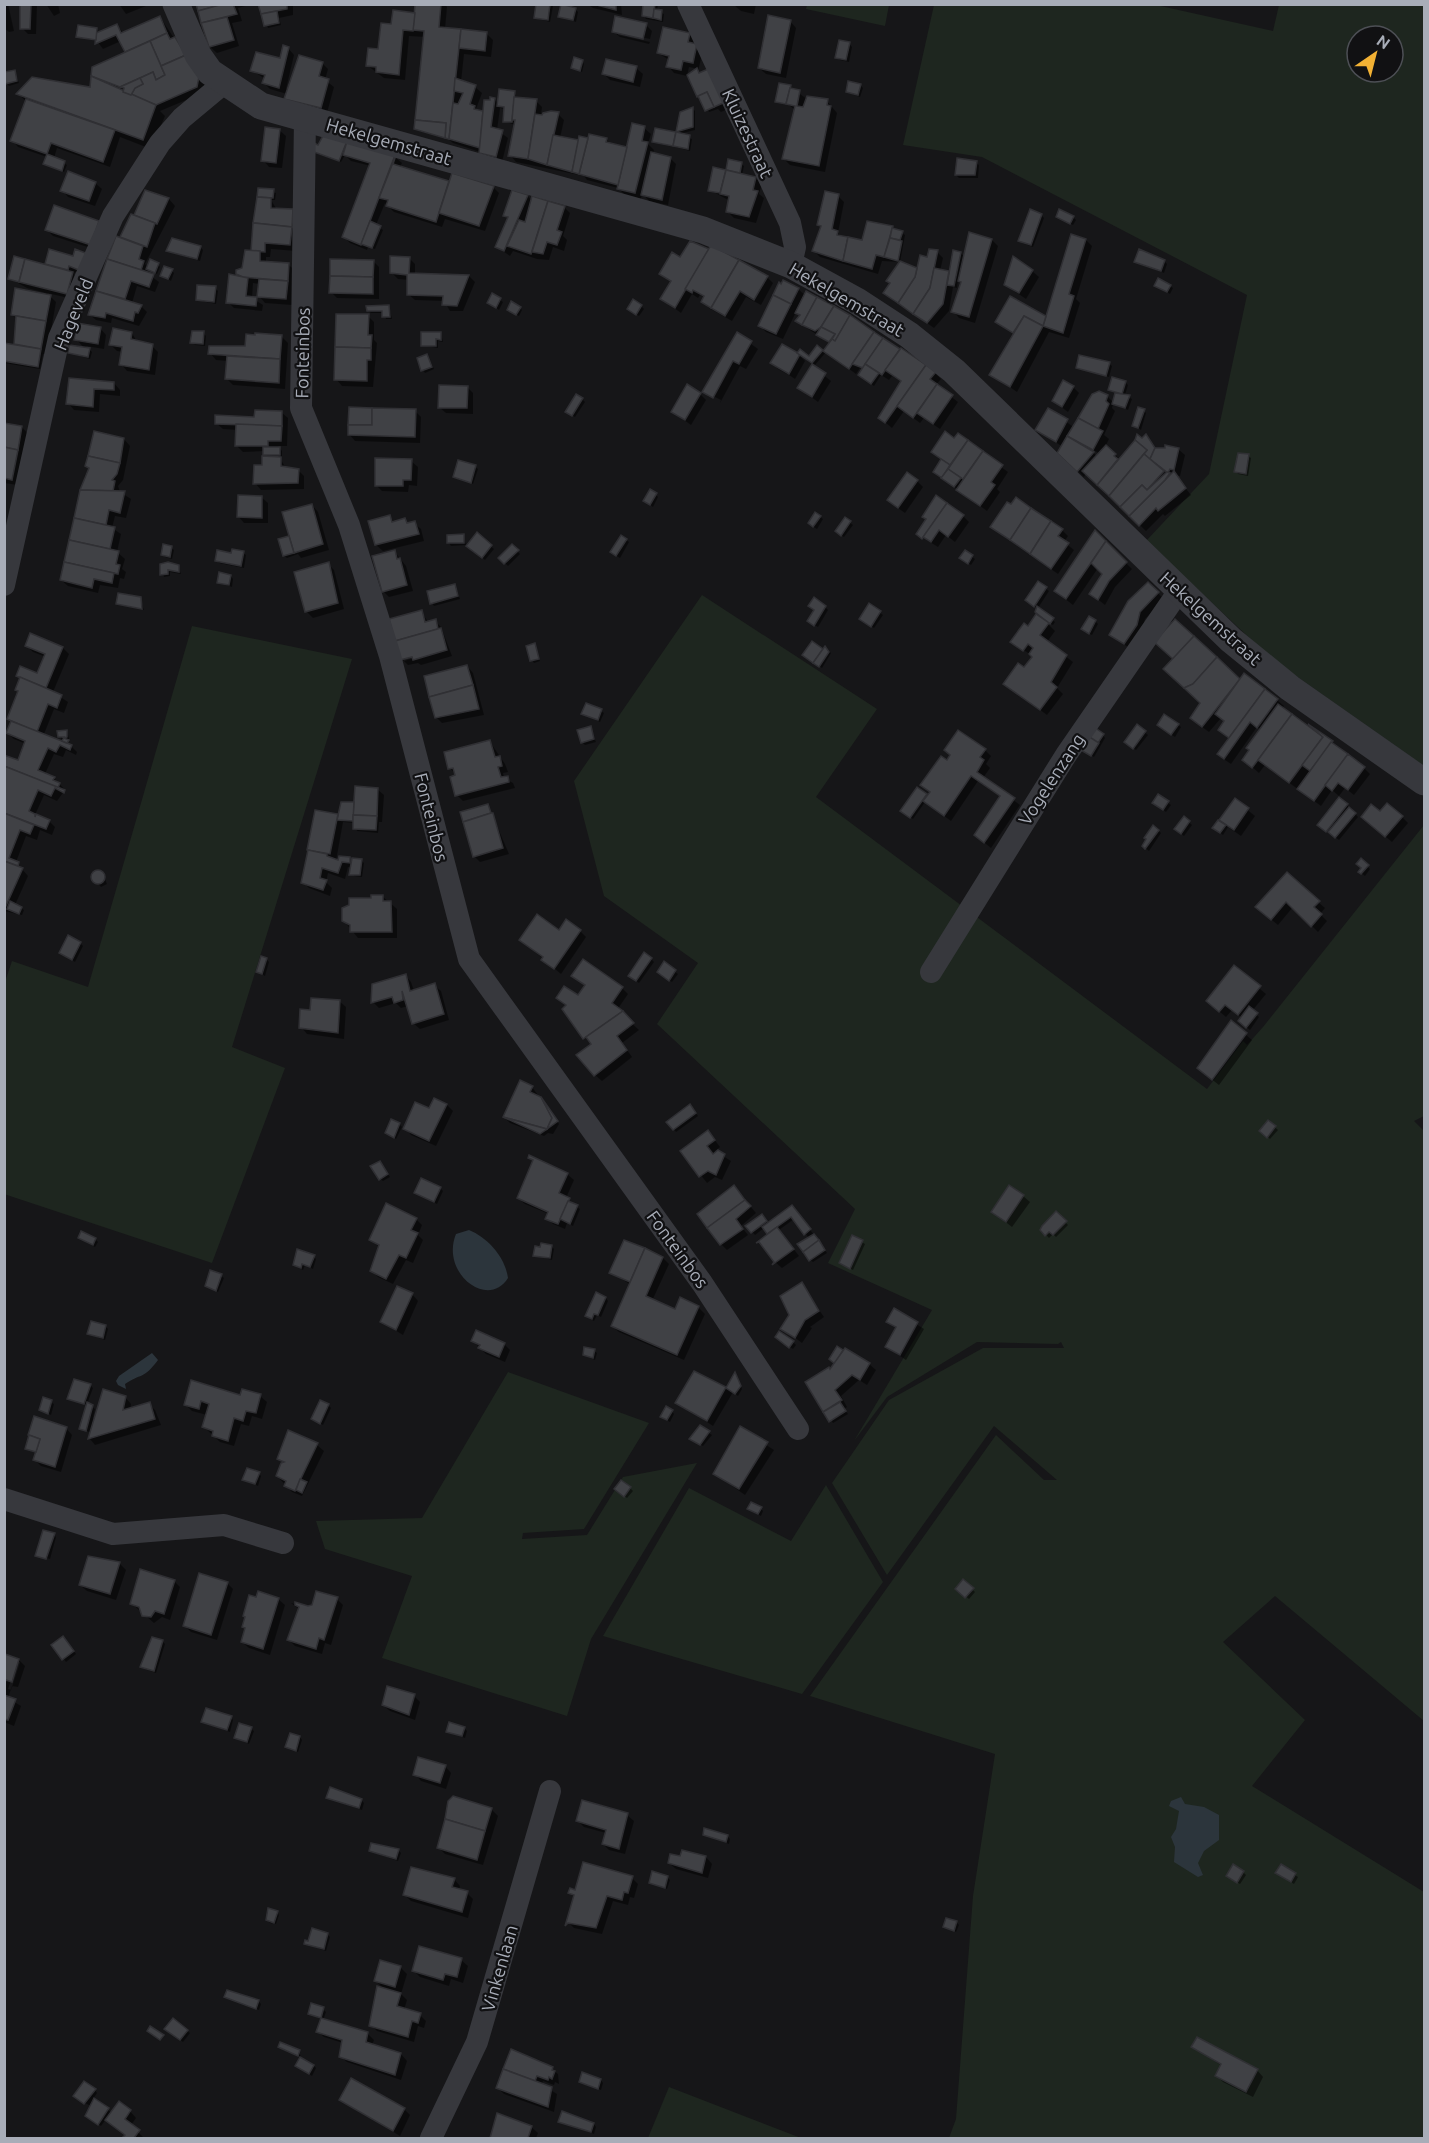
<svg xmlns="http://www.w3.org/2000/svg" width="1429" height="2143" font-family="Ubuntu,sans-serif">
	<rect width="100%" height="100%" fill="#161618"/>
	<g fill="#1e261f" fill-rule="evenodd">
		<polygon points="807,5 807,4 889,5 885,26 806,9"/>
		<path d="M934,5H1156L1273,31L1279,5H1424V766L1272,659L1146,541L1209,474L1247,295L982,157L903,145ZM1357,36H1393V72H1357Z"/>
		<polygon points="702,595 877,709 816,797 1207,1089 1243,1041 1247,1045 1263,1027 1424,825 1424,1116 1414,1121 1424,1131 1424,1721 1275,1596 1223,1642 1305,1720 1252,1786 1424,1892 1424,2138 949,2138 956,2119 973,1896 995,1754 810,1696 996,1435 1044,1480 1057,1480 994,1426 887,1575 832,1483 889,1400 983,1348 1064,1348 1061,1342 1058,1344 977,1342 887,1397 854,1441 932,1310 828,1263 855,1209 657,1024 698,963 604,896 574,781"/>
		<polygon points="192,626 352,659 232,1047 285,1068 212,1263 4,1194 5,982 12,961 88,987"/>
		<polygon points="508,1372 649,1423 584,1529 523,1533 522,1539 587,1535 623,1477 697,1463 591,1639 567,1716 382,1658 412,1576 325,1549 316,1521 422,1518"/>
		<polygon points="826,1485 883,1582 802,1694 603,1636 689,1488 791,1541"/>
		<polygon points="669,2087 801,2138 648,2138"/>
	</g>
	<g fill="#2c353c">
		<path d="M469,1230C488,1238 505,1257 508,1278C488,1310 440,1273 456,1234Z"/>
		<path d="M152,1353L158,1360C143,1380 141,1373 125,1384L126,1389L118,1385L116,1381L119,1376Z"/>
		<polygon points="1181,1797 1185,1804 1204,1807 1219,1815 1219,1840 1204,1851 1198,1863 1203,1875 1198,1877 1174,1862 1175,1847 1171,1837 1176,1829 1179,1811 1169,1806 1171,1801"/>
	</g>
	<g fill="#0007" fill-rule="evenodd">
		<polygon points="4,4 8,4 14,31 9,32 4,28"/>
		<polygon points="22,4 37,5 36,34 28,34 22,28"/>
		<polygon points="46,4 58,4 60,13 54,16"/>
		<polygon points="119,4 151,4 126,14"/>
		<polygon points="198,4 253,4 238,8 242,21 232,23 239,46 217,53 210,47"/>
		<polygon points="260,4 293,4 293,15 279,18 281,25 268,28"/>
		<polygon points="417,4 445,4 447,7 445,29 486,33 493,40 491,57 464,54 461,82 475,87 482,93 476,109 478,112 484,113 494,99 499,104 514,92 517,98 536,101 542,107 541,115 558,114 564,120 560,138 580,142 581,138 606,139 612,145 628,149 644,128 651,134 648,144 654,150 653,154 670,158 676,164 668,205 649,201 642,193 641,199 625,195 618,188 587,180 584,176 516,162 510,155 515,125 504,121 505,109 500,108 497,130 508,138 502,162 487,159 480,152 453,143 447,138 419,131 416,128 425,37 409,36 405,80 384,78 368,66 393,26 416,14"/>
		<polygon points="538,4 553,6 550,22 535,18"/>
		<polygon points="587,4 621,4 622,15 593,8"/>
		<polygon points="645,4 658,4 657,11 664,14 663,22 646,19 644,16"/>
		<polygon points="756,4 754,14 741,11 734,5"/>
		<polygon points="575,9 578,12 576,22 560,16"/>
		<polygon points="160,17 205,85 203,93 160,111 165,116 151,149 120,137 110,167 57,148 54,158 67,165 64,172 48,166 45,163 47,157 18,147 12,140 26,101 18,94 91,88 94,68 127,53 121,41 103,49 97,41 78,37 96,29 100,33 117,26 124,33"/>
		<polygon points="790,21 796,28 786,78 766,74 759,68"/>
		<polygon points="646,25 652,31 650,39 618,32 618,35 650,42 649,44 620,37 613,31"/>
		<polygon points="689,34 703,51 698,71 735,106 721,112 718,109 709,112 690,73 698,69 689,67 687,76 674,73 668,66 669,60 658,53"/>
		<polygon points="849,44 852,47 849,62 840,60 837,58"/>
		<polygon points="288,48 294,55 286,89 322,63 328,69 325,80 334,87 327,113 292,105 287,94 270,89 264,83 265,79 252,70 281,60"/>
		<polygon points="582,61 584,64 582,72 572,68"/>
		<polygon points="636,68 643,74 640,87 610,80 604,74"/>
		<polygon points="14,71 19,83 9,86 6,83"/>
		<polygon points="860,85 863,88 860,97 848,92"/>
		<polygon points="790,87 807,99 827,101 837,113 825,172 790,165 784,159 796,111 788,104 777,102"/>
		<polygon points="693,109 695,111 695,130 679,134 692,139 690,151 654,141 677,134 681,113"/>
		<polygon points="279,130 286,136 282,168 269,167 263,160"/>
		<polygon points="324,136 395,157 402,163 400,167 450,183 493,187 499,193 485,231 445,219 442,227 394,212 385,203 376,225 383,230 375,249 368,247 367,250 350,243 344,237 371,166 351,161 345,155 341,162 318,154 315,151"/>
		<polygon points="729,161 741,164 744,166 742,175 755,178 762,184 759,194 764,198 756,223 734,218 728,212 730,201 710,190 714,169 727,172"/>
		<polygon points="976,163 979,165 978,178 959,178 956,175"/>
		<polygon points="95,183 102,189 95,206 68,197 62,190"/>
		<polygon points="259,189 276,193 275,200 271,200 277,210 292,211 296,251 271,249 270,257 266,257 266,263 289,265 295,271 292,305 265,303 259,296 260,284 253,283 252,298 263,305 262,311 234,308 228,302 231,275 237,276 238,271 244,269 252,252"/>
		<polygon points="146,192 169,199 175,206 145,264 148,267 158,264 160,267 157,274 148,271 148,274 159,282 155,292 137,286 132,303 141,306 147,312 139,326 112,318 111,323 96,320 89,314 117,238 121,239 126,225 135,217"/>
		<polygon points="513,192 528,196 532,201 533,198 564,207 570,213 563,236 567,240 564,251 553,247 549,260 537,259 513,251 510,256 497,247 509,219 505,215"/>
		<polygon points="838,196 844,202 838,233 842,238 863,242 892,227 905,235 900,262 918,270 937,252 943,258 940,271 950,274 961,253 965,258 992,240 998,246 975,323 959,318 953,311 962,283 958,279 957,288 953,287 949,311 934,328 885,293 900,262 882,261 878,274 820,257 814,251 822,228 818,224"/>
		<polygon points="55,207 97,250 53,236 47,230"/>
		<polygon points="1041,215 1044,218 1033,247 1022,243 1020,241"/>
		<polygon points="1058,217 1073,217 1076,220 1073,225"/>
		<polygon points="1086,240 1092,246 1076,299 1080,303 1069,338 1049,332 1017,392 991,374 1014,335 997,322 1011,298 1047,318"/>
		<polygon points="200,247 203,250 200,261 168,251"/>
		<polygon points="50,251 73,258 87,276 75,272 74,275 79,279 73,299 47,293 56,302 47,354 43,354 40,369 4,363 4,344 15,346 17,319 12,315 46,293 27,288 9,278 46,266"/>
		<polygon points="409,258 415,264 415,275 469,276 475,282 463,311 450,311 444,301 415,300 408,294 409,280 398,279 392,273"/>
		<polygon points="681,259 767,277 773,283 761,305 746,297 732,321 709,308 703,302 705,298 700,295 698,298 692,294 681,313 662,299 672,283 661,273"/>
		<polygon points="373,261 379,267 379,299 337,298 331,292"/>
		<polygon points="1136,261 1164,261 1167,264 1164,273"/>
		<polygon points="172,271 174,273 171,281 162,275"/>
		<polygon points="1032,271 1039,277 1026,299 1005,285"/>
		<polygon points="1156,286 1170,286 1173,288 1170,294"/>
		<polygon points="215,288 218,291 216,304 197,300"/>
		<polygon points="798,289 806,296 882,339 935,373 941,379 936,385 958,402 940,429 924,418 920,423 904,411 892,428 880,418 902,382 892,376 889,380 881,375 874,386 862,378 864,369 860,368 856,374 826,352 815,365 800,354 787,374 778,369 772,363 798,355 800,351 809,358 817,347 823,352 830,343 799,323 801,316 796,312 783,339 766,332 760,326"/>
		<polygon points="493,295 503,302 499,310 489,303"/>
		<polygon points="641,306 644,309 639,316 631,311"/>
		<polygon points="389,307 392,319 386,319 384,313 371,313 368,311"/>
		<polygon points="520,308 522,310 519,316 511,312"/>
		<polygon points="368,316 374,322 374,340 377,343 373,387 342,386 336,379"/>
		<polygon points="100,328 106,335 104,349 86,346 92,352 90,359 70,353 85,349 76,339"/>
		<polygon points="132,333 137,342 152,346 158,352 155,375 127,371 121,364 123,352 117,351 111,345"/>
		<polygon points="203,333 206,336 205,346 195,345 192,343"/>
		<polygon points="441,334 443,342 438,341 438,348 422,345"/>
		<polygon points="737,334 758,349 746,369 740,366 720,403 721,400 709,394 709,397 704,392"/>
		<polygon points="282,337 288,343 285,389 233,385 226,378 228,361 216,360 210,353 246,348"/>
		<polygon points="427,355 434,369 425,373 423,370"/>
		<polygon points="800,356 805,361 795,379 789,375"/>
		<polygon points="1109,364 1112,366 1109,377 1077,368"/>
		<polygon points="812,366 831,381 818,402 799,388"/>
		<polygon points="70,379 114,383 120,390 120,396 100,394 99,412 74,410 68,403"/>
		<path d="M1125,382L1128,385L1125,395L1132,399L1128,410L1113,403L1112,408L1115,411L1104,435L1109,439L1105,447L1120,459L1136,440L1156,449H1178L1185,455L1180,476L1175,475L1191,495L1165,516L1163,514L1146,531L1086,473L1084,477L1059,452L1063,447L1037,430L1049,410L1075,428L1107,396L1114,403L1116,393L1110,389ZM1090,448L1100,454L1097,457ZM1164,468L1173,475H1168L1170,477L1160,485L1150,488L1148,486Z"/>
		<polygon points="467,387 473,393 473,414 446,413 439,407"/>
		<polygon points="1073,387 1079,393 1068,412 1053,401"/>
		<polygon points="700,394 706,400 691,425 673,412"/>
		<polygon points="582,399 585,402 575,417 570,414"/>
		<polygon points="415,411 421,417 420,443 355,441 349,434"/>
		<polygon points="1144,411 1146,413 1141,430 1134,425"/>
		<polygon points="281,412 288,418 287,446 278,446 282,451 282,457 279,457 286,468 298,470 304,476 304,489 261,490 255,483 268,458 265,451 243,452 236,445 237,430 223,429 216,423"/>
		<polygon points="4,424 22,427 28,434 18,485 4,483"/>
		<polygon points="958,436 1008,472 997,489 1000,492 987,511 937,474 942,460 933,452 955,440"/>
		<polygon points="124,439 130,446 123,480 118,486 120,492 131,499 126,518 115,516 112,528 121,534 117,552 125,559 122,569 126,572 124,579 120,578 118,588 100,585 98,593 68,586 61,580 85,475"/>
		<polygon points="1248,456 1251,458 1248,476 1238,474 1236,471"/>
		<polygon points="411,461 418,467 417,486 409,485 408,492 382,491 376,485"/>
		<polygon points="475,467 478,469 473,484 455,477"/>
		<polygon points="917,481 923,487 905,513 895,506"/>
		<polygon points="656,495 658,497 653,507 645,501"/>
		<polygon points="261,497 268,503 268,523 244,523 238,516"/>
		<polygon points="312,505 318,512 329,550 301,558 298,554 287,558 284,556 288,537 292,541"/>
		<polygon points="963,516 969,522 955,542 946,535 938,547 917,534"/>
		<polygon points="389,517 395,522 405,520 409,524 414,523 421,529 424,541 383,551 376,545"/>
		<polygon points="820,517 823,519 817,529 812,526"/>
		<polygon points="845,519 853,525 844,537 839,534"/>
		<polygon points="992,527 1062,530 1068,536 1064,542 1074,550 1058,574"/>
		<polygon points="1095,533 1132,569 1115,587 1105,605 1091,594 1104,574 1098,568 1073,605 1055,591"/>
		<polygon points="477,535 494,549 485,560 471,548"/>
		<polygon points="463,536 466,545 451,546 449,543"/>
		<polygon points="626,540 629,542 620,558 615,555"/>
		<polygon points="512,546 520,554 508,566 500,558"/>
		<polygon points="171,548 174,550 172,559 165,557 162,554"/>
		<polygon points="394,551 406,566 413,591 389,597 383,591"/>
		<polygon points="218,552 243,553 246,555 244,568 219,563 216,560"/>
		<polygon points="966,552 975,559 971,565 964,560"/>
		<polygon points="328,564 334,570 344,609 313,618 306,611"/>
		<polygon points="161,565 178,566 181,574 170,572 170,576 164,577"/>
		<polygon points="231,576 233,579 232,587 219,582"/>
		<polygon points="1038,583 1049,591 1038,608 1055,622 1053,625 1046,622 1055,631 1047,642 1073,662 1057,688 1063,694 1047,715 1005,684 1025,669 1034,657 1012,642 1029,628 1038,614 1038,608 1029,603"/>
		<polygon points="1148,584 1164,599 1145,619 1142,631 1131,649 1110,635"/>
		<polygon points="455,586 460,599 434,606 432,603"/>
		<polygon points="140,599 144,610 117,604"/>
		<polygon points="870,605 883,615 874,628 863,621"/>
		<polygon points="825,607 828,610 818,627 811,623 816,611"/>
		<path d="M421,612L429,623L435,621L441,627L452,656L421,665L418,663L408,665L402,659ZM420,656L404,661V657Z"/>
		<polygon points="1169,615 1240,681 1277,700 1284,706 1282,708 1364,768 1370,774 1354,795 1345,788 1339,796 1332,790 1321,806 1265,765 1259,773 1244,760 1261,730 1257,727 1231,764 1225,760 1219,754 1230,739 1220,730 1226,722 1221,718 1209,732 1198,724 1201,703 1174,659 1156,642"/>
		<polygon points="1095,621 1098,624 1092,635 1085,632"/>
		<polygon points="534,645 540,661 534,663 532,660"/>
		<polygon points="27,646 63,648 69,654 53,692 68,702 64,713 54,709 44,734 71,746 77,752 76,755 66,750 63,757 54,754 45,774 54,778 65,790 57,801 44,795 35,815 49,821 55,827 52,835 40,830 37,840 26,836 16,862 28,876 15,905 24,910 22,915 4,911 4,756 18,762 26,744 14,739 7,733 12,722 8,719 38,675 46,657 33,652"/>
		<polygon points="825,648 831,653 822,668 807,657"/>
		<polygon points="467,666 473,673 484,715 442,723 436,717"/>
		<polygon points="601,711 604,713 600,722 583,713"/>
		<polygon points="1178,725 1181,727 1175,737 1161,728"/>
		<polygon points="1137,726 1148,735 1136,750 1128,744"/>
		<polygon points="590,728 596,742 585,745 582,742"/>
		<polygon points="67,731 69,739 62,739 59,736"/>
		<polygon points="1103,735 1105,738 1094,757 1084,751"/>
		<polygon points="490,742 505,764 508,772 503,773 504,778 513,783 515,788 463,801 457,795 456,775 450,768"/>
		<polygon points="985,750 991,756 986,764 990,768 983,778 1020,805 991,848 975,835 1001,797 978,781 951,821 925,802 913,819 905,813 926,795 928,797 931,793 922,785 947,762"/>
		<polygon points="377,789 384,795 382,822 379,822 378,833 357,831 355,823 343,822 336,861 361,860 364,863 362,877 354,876 352,868 348,867 345,879 328,873 326,882 332,888 330,896 309,888 303,882 316,812 339,817"/>
		<polygon points="1159,796 1171,805 1166,812 1157,805"/>
		<polygon points="1235,800 1255,816 1241,836 1228,827 1223,835 1217,830 1225,825 1221,820"/>
		<polygon points="488,805 509,854 480,862 474,856"/>
		<polygon points="1347,805 1358,817 1339,840 1319,825"/>
		<polygon points="1380,813 1402,817 1408,823 1392,842 1369,823"/>
		<polygon points="1184,818 1192,825 1184,836 1178,831"/>
		<polygon points="1154,827 1161,833 1149,851 1143,846"/>
		<polygon points="1361,860 1370,869 1365,876 1360,872 1363,869"/>
		<polygon points="101,870 107,884 101,887 91,875"/>
		<polygon points="1267,895 1318,902 1325,908 1320,914 1327,921 1318,932 1293,907 1278,925 1263,913"/>
		<polygon points="382,896 397,909 397,938 358,938 344,921 351,906 351,899"/>
		<polygon points="580,931 586,937 561,974 521,940"/>
		<polygon points="80,943 83,946 75,962 61,953"/>
		<polygon points="266,959 269,962 265,976 258,972"/>
		<polygon points="651,959 654,962 639,983 632,978"/>
		<polygon points="665,964 678,974 672,982 661,975"/>
		<polygon points="1234,967 1266,994 1252,1011 1259,1017 1250,1030 1242,1024 1242,1018 1232,1010 1226,1017 1214,1007"/>
		<polygon points="405,975 411,982 414,991 434,985 441,991 449,1020 420,1029 413,1023 408,1006 401,1008 396,1003 379,1008 373,1002"/>
		<polygon points="573,975 622,988 628,994 617,1010 639,1030 622,1043 632,1057 602,1081 595,1075 592,1045 564,1009 567,1006 558,998 579,997 586,986"/>
		<polygon points="339,1001 346,1007 344,1039 307,1034 301,1027 312,1012"/>
		<polygon points="1231,1022 1252,1040 1219,1085 1205,1074 1219,1043 1216,1040"/>
		<polygon points="532,1087 559,1124 553,1134 548,1133 544,1136 510,1123 504,1117"/>
		<polygon points="447,1105 453,1111 436,1146 411,1135 405,1128 430,1110"/>
		<polygon points="693,1109 698,1116 676,1132 669,1122"/>
		<polygon points="1269,1122 1278,1130 1270,1139 1261,1131"/>
		<polygon points="399,1124 402,1127 396,1139 387,1133"/>
		<polygon points="714,1139 720,1147 715,1151 731,1161 722,1180 715,1177 707,1183 682,1151"/>
		<polygon points="382,1165 390,1177 383,1181 380,1179"/>
		<polygon points="567,1174 574,1180 566,1198 580,1209 573,1226 567,1223 565,1229 553,1224 547,1218 549,1214 525,1204 518,1198"/>
		<polygon points="734,1187 756,1213 741,1226 748,1235 727,1250 721,1244"/>
		<polygon points="440,1188 443,1191 437,1204 416,1193"/>
		<polygon points="1023,1196 1030,1202 1012,1227 993,1212"/>
		<polygon points="795,1209 827,1253 813,1262 810,1260 809,1238 794,1219 779,1230 799,1256 782,1268 775,1262 769,1235 764,1228 755,1235 747,1226 764,1218 769,1224"/>
		<polygon points="1056,1213 1068,1225 1056,1237 1053,1234 1049,1238 1042,1230"/>
		<polygon points="416,1219 422,1225 418,1235 423,1240 413,1263 406,1260 393,1284 378,1277 371,1270 379,1247 371,1240"/>
		<polygon points="853,1237 865,1244 853,1270 840,1263"/>
		<polygon points="80,1238 95,1239 98,1242 95,1247"/>
		<polygon points="625,1242 663,1258 669,1264 652,1301 675,1311 681,1299 698,1307 705,1314 684,1360 619,1332 612,1326 631,1285 611,1272"/>
		<polygon points="551,1246 554,1249 552,1260 535,1255"/>
		<polygon points="314,1257 316,1259 313,1269 305,1265 303,1270 295,1265"/>
		<polygon points="221,1276 224,1278 218,1292 206,1286"/>
		<polygon points="801,1284 824,1317 810,1327 812,1328 802,1343 782,1328 791,1315"/>
		<polygon points="412,1294 418,1301 403,1335 382,1322"/>
		<polygon points="606,1298 608,1301 601,1317 597,1315 594,1321 589,1318 586,1316"/>
		<polygon points="894,1310 924,1329 906,1360 887,1347 897,1329 888,1322"/>
		<polygon points="105,1326 108,1329 105,1340 89,1334"/>
		<polygon points="779,1340 793,1342 796,1345 793,1349"/>
		<polygon points="473,1341 504,1344 510,1350 505,1362 486,1354"/>
		<polygon points="837,1348 869,1364 876,1370 867,1385 859,1380 841,1396 847,1407 844,1409 848,1414 833,1423 807,1382 831,1371 836,1363"/>
		<polygon points="594,1351 597,1353 595,1360 584,1355"/>
		<polygon points="735,1374 742,1389 738,1396 733,1392 713,1426 677,1402 707,1378 727,1389"/>
		<polygon points="192,1382 241,1396 260,1396 267,1402 262,1419 252,1416 249,1426 241,1424 234,1446 220,1442 204,1427 207,1415 192,1411 186,1405"/>
		<polygon points="90,1385 93,1388 87,1404 95,1409 93,1418 95,1419 125,1397 131,1404 130,1409 149,1404 155,1410 161,1425 95,1445 90,1439 91,1433 81,1428 87,1405 69,1398"/>
		<polygon points="44,1399 54,1404 51,1415 41,1410"/>
		<polygon points="328,1405 331,1408 323,1425 313,1419"/>
		<polygon points="672,1411 674,1414 670,1422 665,1419"/>
		<polygon points="700,1427 712,1435 703,1446 694,1441"/>
		<polygon points="66,1428 72,1435 61,1472 41,1466 35,1460 37,1453 27,1448"/>
		<polygon points="740,1428 774,1450 745,1495 715,1474"/>
		<polygon points="288,1432 317,1445 324,1451 302,1496 292,1492 277,1476 283,1463 278,1458"/>
		<polygon points="259,1474 261,1476 258,1486 244,1479"/>
		<polygon points="630,1488 633,1491 627,1498 619,1492"/>
		<polygon points="761,1509 763,1511 761,1516 752,1511"/>
		<polygon points="54,1535 56,1537 50,1559 38,1555"/>
		<polygon points="89,1557 120,1564 126,1570 116,1600 87,1591 80,1585"/>
		<polygon points="174,1581 180,1587 170,1620 162,1617 154,1623 131,1603"/>
		<polygon points="963,1581 975,1592 969,1599 957,1589"/>
		<polygon points="227,1583 233,1589 217,1640 191,1632 184,1625"/>
		<polygon points="278,1599 285,1605 270,1655 249,1648 242,1642 246,1618"/>
		<polygon points="337,1599 343,1605 331,1645 325,1643 322,1654 295,1646 288,1639 300,1610 291,1603 308,1608"/>
		<polygon points="66,1640 76,1654 66,1662 53,1645"/>
		<polygon points="162,1641 165,1644 156,1673 145,1669 142,1666"/>
		<path d="M6,1656L19,1660L25,1666L18,1687L12,1686L8,1698L21,1706L14,1726L4,1722ZM17,1662H20L11,1690L8,1689Z"/>
		<polygon points="414,1696 420,1702 415,1720 390,1711 383,1705"/>
		<polygon points="231,1717 233,1720 230,1732 203,1722"/>
		<polygon points="464,1728 467,1731 465,1738 447,1731"/>
		<polygon points="251,1729 254,1731 249,1744 235,1737"/>
		<polygon points="300,1737 302,1740 298,1752 290,1750 287,1747"/>
		<polygon points="445,1766 451,1773 446,1789 421,1781 415,1774"/>
		<polygon points="328,1798 361,1800 364,1803 362,1810"/>
		<polygon points="491,1809 498,1816 483,1865 445,1854 438,1847"/>
		<polygon points="627,1815 634,1821 625,1854 609,1850 603,1844 606,1833 584,1827 578,1821"/>
		<polygon points="704,1834 727,1836 730,1839 729,1844"/>
		<polygon points="398,1850 401,1853 398,1861 370,1851"/>
		<polygon points="706,1857 712,1864 708,1878 676,1869 669,1863"/>
		<polygon points="1281,1866 1298,1877 1294,1884 1277,1873"/>
		<polygon points="1243,1872 1246,1875 1240,1884 1231,1879"/>
		<polygon points="667,1877 670,1880 667,1889 650,1883"/>
		<polygon points="632,1878 638,1884 634,1898 630,1897 628,1905 613,1901 602,1934 574,1928 568,1922 575,1898 570,1893"/>
		<polygon points="454,1879 460,1886 459,1890 467,1893 473,1899 468,1918 411,1901 405,1895"/>
		<polygon points="277,1912 279,1915 276,1924 270,1923 267,1920"/>
		<polygon points="956,1922 959,1925 956,1932 945,1927"/>
		<polygon points="327,1934 330,1937 326,1951 305,1943"/>
		<polygon points="461,1960 468,1966 463,1983 451,1979 449,1986 420,1977 414,1971"/>
		<polygon points="381,1962 401,1968 407,1974 401,1994 407,2000 404,2010 420,2015 426,2021 424,2028 418,2026 414,2042 377,2031 371,2025 385,1990 375,1980"/>
		<polygon points="226,1997 258,2001 261,2004 259,2010"/>
		<polygon points="323,2009 326,2012 323,2020 368,2034 374,2040 372,2045 401,2054 407,2061 401,2080 347,2062 340,2056 343,2043 324,2037 317,2031 321,2019 310,2013"/>
		<polygon points="173,2020 190,2033 183,2042 169,2031"/>
		<polygon points="280,2047 299,2052 301,2057 283,2050"/>
		<polygon points="1193,2047 1257,2070 1263,2077 1253,2097 1223,2082 1217,2076 1222,2066"/>
		<polygon points="512,2051 542,2061 558,2074 559,2084 555,2082 554,2085 543,2081 542,2085 557,2094 554,2112 504,2094 498,2088"/>
		<polygon points="297,2066 314,2066 316,2068 312,2076"/>
		<polygon points="601,2080 603,2083 601,2090 581,2082"/>
		<polygon points="95,2090 97,2093 93,2099 112,2113 119,2103 130,2111 136,2118 131,2125 144,2138 124,2138 126,2136 106,2119 101,2126 89,2118 93,2107 77,2099"/>
		<polygon points="341,2099 404,2109 410,2115 400,2136"/>
		<polygon points="498,2115 531,2127 538,2133 536,2138 491,2138"/>
		<polygon points="560,2121 594,2124 596,2127 594,2134"/>
	</g>
	<g fill="#404145" stroke="#303034" stroke-width="1.5">
		<polygon points="20,4 31,4 30,29 20,29"/>
		<polygon points="196,4 223,4 198,11"/>
		<polygon points="223,4 233,4 237,14 201,23 198,11"/>
		<polygon points="258,4 287,4 287,9 261,14"/>
		<polygon points="415,4 441,4 439,27 461,29 449,139 445,138 446,123 415,120 424,31 413,30"/>
		<polygon points="536,4 550,4 548,20 534,18"/>
		<polygon points="561,4 576,8 573,20 558,17"/>
		<polygon points="593,4 616,4 616,10"/>
		<polygon points="643,4 655,4 653,18 642,16"/>
		<polygon points="654,9 662,10 661,20 653,18"/>
		<polygon points="393,10 415,13 413,31 403,30 399,75 376,72 376,67 366,66 368,48 378,49 381,23 391,24"/>
		<polygon points="277,11 279,23 264,26 261,14"/>
		<polygon points="768,15 791,20 780,73 758,68"/>
		<polygon points="160,16 167,33 125,52 116,35 95,44 96,33 117,24 121,33"/>
		<polygon points="615,16 647,23 643,39 612,32"/>
		<polygon points="227,17 234,40 209,47 201,23"/>
		<polygon points="78,25 97,28 96,40 76,37"/>
		<polygon points="663,27 690,33 688,42 697,44 693,63 683,61 681,70 666,67 669,56 657,53"/>
		<polygon points="461,29 487,32 485,51 459,48"/>
		<polygon points="167,33 170,39 175,37 186,55 161,66 150,41"/>
		<polygon points="839,40 850,42 846,60 835,58"/>
		<polygon points="150,41 165,75 156,80 153,72 120,87 91,76 92,67"/>
		<polygon points="283,45 289,47 279,88 262,83 265,75 250,71 256,52 280,58"/>
		<polygon points="186,55 199,77 197,87 156,105 131,95 135,88 143,84 140,78 153,72 156,80 165,75 161,66"/>
		<polygon points="299,55 323,62 319,76 329,79 321,108 284,99"/>
		<polygon points="574,57 583,60 580,71 571,68"/>
		<polygon points="606,59 637,66 633,82 602,74"/>
		<polygon points="715,66 730,100 714,107 707,92 697,97 687,75 697,68 699,73"/>
		<polygon points="15,70 17,81 5,84 4,72"/>
		<polygon points="91,76 156,105 143,140 16,94 32,77 90,87"/>
		<polygon points="140,78 143,84 135,88 131,95 123,92 124,88 120,87"/>
		<polygon points="455,78 476,85 470,104 475,106 474,109 483,111 480,148 449,139 453,103 458,104 463,93 454,91"/>
		<polygon points="848,81 861,84 858,95 846,92"/>
		<polygon points="779,83 791,85 786,104 775,102"/>
		<polygon points="790,88 800,90 797,106 803,107 807,96 828,99 827,105 831,106 819,166 782,159 795,106 786,104"/>
		<polygon points="499,89 515,91 512,122 503,122 504,107 497,106"/>
		<polygon points="707,92 714,107 705,111 698,96"/>
		<polygon points="490,97 495,98 491,127 503,130 496,157 479,153 484,100 490,100"/>
		<polygon points="514,97 537,99 528,159 508,156 515,120 512,120"/>
		<polygon points="26,99 115,130 103,162 51,143 47,154 10,141"/>
		<polygon points="693,107 693,127 676,132 680,112"/>
		<polygon points="551,111 559,112 547,165 528,159 535,114 542,115 543,113"/>
		<polygon points="415,120 446,123 445,138 414,129"/>
		<polygon points="632,123 645,126 642,141 648,142 635,193 617,189"/>
		<polygon points="265,127 280,129 276,163 261,161"/>
		<polygon points="655,128 676,132 673,146 652,142"/>
		<polygon points="676,132 690,135 688,149 673,146"/>
		<polygon points="324,134 347,141 339,161 314,152 314,143 318,145"/>
		<polygon points="589,134 607,138 606,142 627,147 618,185 579,174"/>
		<polygon points="553,135 579,140 572,172 547,165"/>
		<polygon points="579,136 588,138 579,174 572,172"/>
		<polygon points="347,141 395,155 361,245 342,237 370,163 343,155"/>
		<polygon points="651,152 671,157 662,200 641,195"/>
		<polygon points="47,154 65,161 62,171 43,164"/>
		<polygon points="396,155 393,164 449,181 436,222 386,206 388,200 379,198"/>
		<polygon points="957,158 977,161 975,175 955,175"/>
		<polygon points="728,159 742,162 740,173 726,170"/>
		<polygon points="713,167 726,170 720,193 708,191"/>
		<polygon points="726,170 756,177 753,190 758,191 749,217 726,212 729,196 720,194"/>
		<polygon points="68,171 96,182 89,201 60,191"/>
		<polygon points="452,173 494,186 479,226 439,213"/>
		<polygon points="258,188 274,189 273,198 257,197"/>
		<polygon points="145,190 169,198 157,224 134,215"/>
		<polygon points="512,190 528,195 504,251 495,247 508,217 503,216"/>
		<polygon points="825,191 839,194 832,229 838,231 837,235 848,237 843,261 812,251 821,226 817,225"/>
		<polygon points="532,196 548,201 531,254 507,246 519,220 525,222"/>
		<polygon points="257,197 271,198 271,208 293,209 292,227 253,223"/>
		<polygon points="548,201 565,206 557,230 562,232 557,245 547,242 543,254 532,252"/>
		<polygon points="54,205 99,221 91,245 45,230"/>
		<polygon points="1030,209 1042,214 1031,245 1018,241"/>
		<polygon points="1059,209 1074,216 1070,224 1056,217"/>
		<polygon points="131,214 155,223 147,247 120,237"/>
		<polygon points="370,221 381,226 372,248 361,244"/>
		<polygon points="867,221 893,226 884,257 876,255 872,269 843,261 848,237 862,240"/>
		<polygon points="253,223 292,227 290,245 265,243 265,252 251,251"/>
		<polygon points="892,228 903,231 900,240 890,238"/>
		<polygon points="969,232 992,239 969,317 951,312 961,282 958,281"/>
		<polygon points="1071,234 1086,239 1069,294 1074,296 1063,333 1043,326"/>
		<polygon points="116,236 143,246 139,259 144,261 141,270 107,259"/>
		<polygon points="172,238 201,246 197,259 166,251"/>
		<polygon points="890,238 902,241 898,261 884,257"/>
		<polygon points="690,241 709,249 675,308 660,299 671,281 659,274 672,252 680,257"/>
		<polygon points="711,245 739,260 711,308 701,302 704,296 693,290 692,293 685,289"/>
		<polygon points="49,249 73,256 75,249 88,254 81,271 69,266 68,270 45,264"/>
		<polygon points="929,249 938,250 930,288 913,314 898,303 915,277 920,255 927,257"/>
		<polygon points="1139,249 1165,260 1161,271 1134,262"/>
		<polygon points="245,250 260,251 260,261 289,263 288,281 243,277 236,274 236,270 242,268"/>
		<polygon points="953,250 961,252 954,286 947,285"/>
		<polygon points="14,256 25,259 19,282 8,279"/>
		<polygon points="390,256 410,257 409,273 469,275 457,306 442,305 443,296 407,295 407,275 390,273"/>
		<polygon points="1013,256 1033,270 1019,293 1004,285"/>
		<polygon points="25,259 73,272 67,294 19,282"/>
		<polygon points="107,259 154,274 149,287 131,281 125,299 96,291"/>
		<polygon points="150,259 159,263 155,273 146,269"/>
		<polygon points="330,259 374,260 373,277 330,276"/>
		<polygon points="739,260 768,276 754,300 740,291 725,316 711,308"/>
		<polygon points="900,261 917,268 915,277 898,303 883,293 890,283 886,281"/>
		<polygon points="164,266 173,269 168,279 160,276"/>
		<polygon points="934,268 949,271 943,304 927,323 913,314 930,288"/>
		<polygon points="229,274 248,278 246,296 257,297 256,306 226,303"/>
		<polygon points="330,276 373,277 373,294 329,293"/>
		<polygon points="1158,278 1171,285 1167,292 1154,286"/>
		<polygon points="259,279 288,281 286,299 257,297"/>
		<polygon points="783,280 799,288 791,304 773,295 779,282 781,284"/>
		<polygon points="197,285 216,286 214,302 196,300"/>
		<polygon points="15,288 51,295 46,321 11,315"/>
		<polygon points="96,291 142,305 138,313 135,312 133,321 106,313 105,318 88,315"/>
		<polygon points="806,291 817,297 802,325 795,321 800,315 795,313"/>
		<polygon points="492,293 501,298 496,308 487,303"/>
		<polygon points="773,295 791,304 776,334 758,326"/>
		<polygon points="1010,296 1046,316 1043,326 1024,316 1013,333 995,322"/>
		<polygon points="817,297 834,306 821,327 815,331 802,325"/>
		<polygon points="633,299 642,305 636,315 627,309"/>
		<polygon points="511,301 521,307 516,315 507,310"/>
		<polygon points="389,305 390,317 382,317 382,311 367,311 366,306"/>
		<polygon points="834,306 850,315 835,341 832,339 835,334 821,327"/>
		<polygon points="336,314 369,314 368,335 372,335 371,348 335,347"/>
		<polygon points="850,315 874,332 849,369 823,351 832,339 835,341"/>
		<polygon points="16,316 46,321 41,349 14,344"/>
		<polygon points="1024,316 1043,326 1010,387 989,375"/>
		<polygon points="77,323 101,327 98,344 74,340"/>
		<polygon points="821,327 835,334 829,342 816,335"/>
		<polygon points="113,328 132,332 131,339 153,344 149,370 119,365 122,347 109,345"/>
		<polygon points="192,331 204,331 203,344 190,343"/>
		<polygon points="421,332 441,332 441,340 436,339 436,346 421,346"/>
		<polygon points="737,332 752,341 739,364 733,361 713,398 702,392"/>
		<polygon points="874,332 883,338 863,368 852,364"/>
		<polygon points="255,333 282,335 280,359 208,354 209,346 245,346 246,334 255,335"/>
		<polygon points="883,338 900,349 882,375 865,364"/>
		<polygon points="4,343 41,349 38,367 4,361"/>
		<polygon points="782,344 800,354 789,374 770,363"/>
		<polygon points="69,345 90,348 88,357 68,353"/>
		<polygon points="817,345 823,350 812,363 797,353 800,349 809,356"/>
		<polygon points="335,347 371,348 371,360 367,360 367,381 334,380"/>
		<polygon points="901,348 926,365 885,423 878,418 901,381 885,370"/>
		<polygon points="427,354 432,367 421,371 417,358"/>
		<polygon points="1079,355 1110,362 1106,376 1076,368"/>
		<polygon points="227,356 280,359 279,383 225,379"/>
		<polygon points="812,364 826,373 812,397 797,388"/>
		<polygon points="865,364 879,373 871,384 858,375"/>
		<polygon points="926,365 936,372 930,379 937,384 913,418 897,406"/>
		<polygon points="1112,377 1126,381 1122,394 1108,390"/>
		<polygon points="69,378 114,382 114,390 94,389 93,407 66,404"/>
		<polygon points="1063,380 1074,386 1062,407 1052,401"/>
		<polygon points="687,384 701,393 685,420 671,412"/>
		<polygon points="937,384 953,395 933,424 917,413"/>
		<polygon points="439,385 468,386 467,408 438,408"/>
		<polygon points="1099,391 1108,395 1106,401 1109,404 1098,429 1078,418 1092,394"/>
		<polygon points="1115,393 1130,395 1125,408 1112,404"/>
		<polygon points="576,394 583,398 572,416 565,412"/>
		<polygon points="349,407 372,408 372,425 348,425"/>
		<polygon points="1138,407 1145,409 1138,428 1132,426"/>
		<polygon points="372,408 416,409 415,437 348,435 348,425 372,425"/>
		<polygon points="1048,408 1068,419 1056,442 1035,430"/>
		<polygon points="255,410 282,411 282,426 215,424 215,415 254,417"/>
		<polygon points="1078,418 1103,431 1093,450 1067,436"/>
		<polygon points="4,423 22,426 18,450 4,447"/>
		<polygon points="236,424 282,426 281,441 268,441 268,446 235,446"/>
		<polygon points="94,431 124,438 120,463 88,456"/>
		<polygon points="945,431 954,438 958,433 968,440 950,465 931,452"/>
		<polygon points="1137,434 1142,438 1146,434 1155,448 1150,459 1144,454 1147,450 1135,440"/>
		<polygon points="1067,436 1094,452 1077,472 1057,453"/>
		<polygon points="968,440 983,451 963,479 948,469"/>
		<polygon points="1135,440 1147,450 1109,496 1097,485"/>
		<polygon points="1106,445 1116,454 1114,456 1118,459 1097,485 1082,471"/>
		<polygon points="1165,445 1179,448 1174,470 1170,469 1168,473 1150,459 1155,448 1165,448"/>
		<polygon points="4,447 18,450 12,480 4,478"/>
		<rect x="263" y="447" width="17" height="8"/>
		<polygon points="983,451 1003,465 991,482 995,485 980,506 956,490"/>
		<polygon points="1238,453 1249,454 1246,474 1234,472"/>
		<polygon points="1144,454 1164,471 1147,490 1142,485 1120,507 1109,496"/>
		<polygon points="88,456 120,463 117,474 112,480 115,481 113,491 80,490 89,468 85,466"/>
		<polygon points="262,456 281,457 281,466 299,469 298,483 253,484 254,465 262,465"/>
		<polygon points="375,458 412,459 411,480 403,480 403,486 375,486"/>
		<polygon points="941,459 950,465 942,478 933,472"/>
		<polygon points="458,460 476,465 471,483 453,477"/>
		<polygon points="948,469 961,478 954,487 941,478"/>
		<polygon points="1174,471 1186,488 1158,511 1156,508 1139,526 1129,516"/>
		<polygon points="907,472 918,480 898,508 887,500"/>
		<polygon points="1167,472 1170,473 1165,480 1129,516 1120,507 1142,485 1147,490"/>
		<polygon points="650,489 657,493 650,505 643,501"/>
		<polygon points="80,490 125,491 120,513 109,510 106,525 74,518"/>
		<polygon points="238,495 262,496 262,518 237,517"/>
		<polygon points="936,495 947,503 922,539 916,534 926,519 922,517"/>
		<polygon points="1016,497 1031,508 1010,540 990,527 1007,502 1011,504"/>
		<polygon points="947,503 964,515 948,537 939,530 931,542 923,537"/>
		<polygon points="312,504 323,544 294,553 282,512"/>
		<polygon points="1031,508 1051,521 1030,554 1010,540"/>
		<polygon points="815,512 821,516 813,527 808,523"/>
		<polygon points="390,515 392,522 405,518 407,523 415,521 419,534 375,545 368,521"/>
		<polygon points="845,517 851,521 841,536 835,531"/>
		<polygon points="74,518 115,527 110,549 69,540"/>
		<polygon points="1051,521 1063,529 1058,536 1069,543 1051,569 1030,554"/>
		<polygon points="1095,530 1106,541 1066,599 1054,591"/>
		<polygon points="477,532 492,545 482,558 466,546"/>
		<polygon points="464,534 464,543 447,543 447,535"/>
		<polygon points="621,535 627,539 616,556 610,552"/>
		<polygon points="289,536 294,553 283,556 278,539"/>
		<polygon points="69,540 119,551 116,564 120,565 118,574 64,562"/>
		<polygon points="1106,541 1127,562 1109,581 1098,600 1089,594 1102,574 1091,563"/>
		<polygon points="163,544 172,546 170,557 161,555"/>
		<polygon points="512,544 519,550 504,564 498,558"/>
		<polygon points="232,549 244,551 241,566 215,561 217,550 231,553"/>
		<polygon points="395,550 397,559 400,558 407,585 382,592 372,556"/>
		<polygon points="965,550 973,555 968,564 959,558"/>
		<polygon points="64,562 114,573 112,583 94,579 92,588 60,580"/>
		<polygon points="168,562 179,565 179,572 168,570 168,574 160,575 160,564"/>
		<polygon points="329,562 338,603 305,612 294,572"/>
		<polygon points="219,572 231,575 229,585 217,583"/>
		<polygon points="1038,581 1047,587 1034,607 1025,600"/>
		<polygon points="1148,582 1159,592 1140,612 1137,625 1124,644 1109,635 1128,601"/>
		<polygon points="455,584 458,596 430,604 427,591"/>
		<polygon points="118,593 141,597 142,609 116,604"/>
		<polygon points="814,597 826,606 814,626 807,621 814,610 808,606"/>
		<polygon points="869,603 881,611 871,627 859,619"/>
		<polygon points="1037,606 1054,618 1050,624 1035,612"/>
		<polygon points="422,610 425,622 436,619 438,629 395,641 389,619"/>
		<polygon points="1036,614 1049,623 1040,635 1067,655 1051,682 1057,687 1040,710 1003,684 1018,663 1024,667 1032,657 1029,654 1033,648 1028,644 1023,651 1010,642 1024,623 1028,626"/>
		<polygon points="1089,616 1096,620 1089,634 1081,629"/>
		<polygon points="1175,619 1194,636 1173,659 1154,642"/>
		<polygon points="441,628 447,650 413,660 412,657 400,660 395,641"/>
		<polygon points="30,633 63,647 46,688 16,676 20,666 37,673 45,654 25,646"/>
		<polygon points="1194,636 1217,657 1193,684 1184,688 1163,669"/>
		<polygon points="812,641 823,649 813,663 802,655"/>
		<polygon points="535,643 539,659 530,661 526,646"/>
		<polygon points="825,646 829,652 819,667 813,663"/>
		<polygon points="1217,657 1240,679 1202,727 1190,718 1200,703 1184,688 1193,684"/>
		<polygon points="467,665 473,685 429,697 424,676"/>
		<polygon points="1244,673 1265,689 1229,738 1218,730 1224,721 1215,714"/>
		<polygon points="20,677 62,695 57,708 48,704 37,732 7,719 18,691 15,690"/>
		<polygon points="473,685 479,709 435,718 429,697"/>
		<polygon points="1265,689 1278,699 1257,728 1250,722 1224,759 1217,754"/>
		<polygon points="586,703 602,709 598,720 581,714"/>
		<polygon points="1278,704 1292,714 1252,768 1242,760 1249,750 1246,748"/>
		<polygon points="1164,714 1179,724 1171,735 1157,725"/>
		<polygon points="1292,714 1323,737 1289,783 1258,760"/>
		<polygon points="11,721 72,745 70,750 60,745 56,752 48,748 38,770 55,777 53,780 60,783 58,788 4,766 4,755 18,760 25,741 6,733"/>
		<polygon points="1137,724 1146,731 1133,749 1124,742"/>
		<polygon points="1308,724 1333,741 1310,771 1302,765 1323,737"/>
		<polygon points="591,726 594,739 581,743 577,730"/>
		<polygon points="1094,727 1104,734 1098,743 1088,736"/>
		<polygon points="67,730 67,737 64,738 69,740 67,743 62,741 64,737 58,737 57,731"/>
		<polygon points="958,730 986,749 980,757 984,760 977,772 1015,798 984,843 974,835 1000,796 971,776 944,816 923,801 930,792 920,785 941,756 947,760 950,755 944,750"/>
		<polygon points="1088,736 1099,743 1091,756 1079,749"/>
		<polygon points="490,740 495,757 500,756 502,766 498,767 501,777 508,776 509,782 455,796 450,777 455,775 453,768 448,769 444,752"/>
		<polygon points="1331,742 1348,754 1314,801 1297,789"/>
		<polygon points="1348,754 1365,767 1348,790 1338,783 1332,791 1325,785"/>
		<polygon points="4,766 65,790 64,793 55,788 51,796 38,790 29,811 35,814 35,817 36,814 50,820 46,829 4,813"/>
		<polygon points="355,786 378,788 377,816 353,815"/>
		<polygon points="917,787 927,794 910,818 900,811"/>
		<polygon points="1158,794 1169,801 1163,810 1152,803"/>
		<polygon points="1339,797 1348,804 1326,832 1317,825"/>
		<polygon points="1235,798 1249,808 1234,830 1219,820"/>
		<polygon points="341,802 354,802 353,821 337,820"/>
		<polygon points="1387,803 1403,816 1385,837 1361,817 1371,804 1380,811"/>
		<polygon points="488,804 491,813 463,822 460,812"/>
		<polygon points="1349,807 1356,813 1335,838 1328,832"/>
		<polygon points="315,810 338,814 330,854 307,850"/>
		<polygon points="4,813 34,825 30,834 20,830 9,858 19,862 18,866 4,861"/>
		<polygon points="491,813 493,813 503,848 473,857 463,822"/>
		<polygon points="353,815 377,816 376,830 353,829"/>
		<polygon points="1184,816 1190,821 1181,834 1174,829"/>
		<polygon points="1218,820 1226,825 1220,833 1212,828"/>
		<polygon points="1153,825 1159,830 1145,849 1142,846 1146,839 1144,838"/>
		<polygon points="308,850 327,854 327,856 338,860 339,856 350,857 350,863 342,862 338,873 322,868 320,878 327,880 323,890 301,883"/>
		<polygon points="352,858 362,859 360,875 349,875"/>
		<polygon points="1361,858 1369,865 1361,874 1358,872 1361,868 1356,864"/>
		<polygon points="4,861 23,868 5,908 4,908"/>
		<circle cx="98" cy="877" r="7"/>
		<polygon points="1287,872 1320,901 1314,907 1322,914 1311,927 1286,902 1271,920 1255,907"/>
		<polygon points="371,895 383,895 383,901 391,901 392,932 350,932 350,925 342,921 342,908 349,905 349,898 371,898"/>
		<polygon points="10,901 22,907 19,914 7,909"/>
		<polygon points="537,914 559,930 566,919 581,930 554,969 541,960 543,957 519,940"/>
		<polygon points="68,935 81,942 72,960 59,953"/>
		<polygon points="644,952 652,958 636,981 628,976"/>
		<polygon points="261,956 267,958 262,974 256,972"/>
		<polygon points="583,959 623,987 612,1003 623,1011 583,1039 562,1009 566,1005 556,998 564,986 578,995 585,985 571,976"/>
		<polygon points="664,961 676,970 669,981 657,972"/>
		<polygon points="1234,965 1261,986 1238,1015 1225,1005 1219,1012 1206,1001"/>
		<polygon points="406,974 410,991 435,983 444,1014 412,1024 402,991 403,1000 394,1003 392,997 371,1003 372,984"/>
		<polygon points="311,998 340,1000 338,1033 299,1028 300,1009 310,1010"/>
		<polygon points="1249,1006 1258,1013 1246,1028 1238,1021"/>
		<polygon points="623,1011 634,1023 617,1036 627,1050 594,1076 576,1055 591,1044 586,1037"/>
		<polygon points="1231,1020 1247,1033 1212,1080 1197,1068"/>
		<polygon points="520,1080 533,1086 530,1092 541,1097 552,1118 547,1129 503,1117"/>
		<polygon points="541,1097 558,1121 547,1129 552,1118"/>
		<polygon points="434,1098 447,1104 429,1141 403,1129 415,1102 429,1108"/>
		<polygon points="690,1104 696,1113 673,1130 666,1122"/>
		<polygon points="503,1117 547,1129 540,1134"/>
		<polygon points="391,1119 400,1123 394,1138 385,1133"/>
		<polygon points="1268,1120 1276,1126 1267,1138 1259,1131"/>
		<polygon points="708,1130 715,1140 707,1146 713,1154 718,1150 725,1154 716,1175 708,1171 699,1177 680,1151"/>
		<polygon points="529,1155 568,1173 559,1193 570,1198 558,1224 545,1219 548,1212 517,1198 533,1160 528,1158"/>
		<polygon points="380,1161 388,1174 379,1180 370,1166"/>
		<polygon points="421,1178 441,1187 434,1202 414,1193"/>
		<polygon points="734,1185 745,1200 707,1228 697,1214"/>
		<polygon points="1009,1185 1024,1195 1006,1222 991,1212"/>
		<polygon points="745,1200 751,1206 736,1219 743,1229 720,1245 707,1228"/>
		<polygon points="568,1201 578,1205 570,1224 560,1219"/>
		<polygon points="386,1203 417,1218 411,1230 418,1233 406,1258 399,1255 386,1279 370,1271 379,1245 369,1240"/>
		<polygon points="792,1205 811,1229 804,1235 791,1217 767,1234 762,1227"/>
		<polygon points="1056,1211 1067,1221 1053,1235 1049,1232 1045,1236 1040,1230 1042,1226"/>
		<polygon points="762,1214 767,1221 751,1233 745,1226"/>
		<polygon points="777,1227 794,1249 772,1265 774,1262 759,1242 756,1243"/>
		<polygon points="81,1231 96,1238 93,1245 78,1238"/>
		<polygon points="814,1234 819,1240 803,1252 797,1244"/>
		<polygon points="852,1235 863,1240 850,1269 839,1263"/>
		<polygon points="624,1240 645,1248 630,1282 609,1273"/>
		<polygon points="819,1240 825,1250 809,1261 803,1252"/>
		<polygon points="541,1243 552,1245 550,1258 533,1256 535,1246 540,1247"/>
		<polygon points="645,1248 663,1257 646,1296 675,1309 680,1297 699,1306 677,1355 611,1326"/>
		<polygon points="297,1249 315,1255 310,1267 302,1264 301,1268 293,1265"/>
		<polygon points="210,1270 222,1274 216,1291 205,1286"/>
		<polygon points="802,1282 819,1311 805,1320 795,1338 780,1329 789,1315 780,1296"/>
		<polygon points="397,1286 413,1293 396,1330 380,1322"/>
		<polygon points="596,1292 606,1297 598,1315 594,1314 592,1319 585,1316"/>
		<polygon points="894,1308 918,1322 900,1355 885,1347 896,1327 886,1322"/>
		<polygon points="91,1321 106,1325 103,1338 87,1334"/>
		<polygon points="476,1330 505,1343 499,1357 478,1348 480,1345 471,1341"/>
		<polygon points="779,1331 794,1341 789,1348 775,1337"/>
		<polygon points="837,1346 843,1350 835,1364 829,1359"/>
		<polygon points="584,1347 595,1349 593,1358 583,1355"/>
		<polygon points="845,1348 870,1363 860,1380 852,1375 835,1390 842,1400 823,1412 805,1382 829,1367 830,1369"/>
		<polygon points="694,1371 726,1387 707,1421 675,1403"/>
		<polygon points="735,1372 741,1386 735,1394 726,1388"/>
		<polygon points="74,1379 91,1384 84,1404 67,1399"/>
		<polygon points="191,1380 240,1395 242,1389 261,1394 256,1413 246,1411 243,1421 234,1418 228,1441 212,1436 213,1431 202,1427 209,1404 201,1401 199,1409 184,1405"/>
		<polygon points="103,1389 126,1396 123,1410 150,1402 155,1419 88,1439"/>
		<polygon points="43,1397 52,1400 48,1414 39,1410"/>
		<polygon points="320,1400 329,1404 320,1424 311,1419"/>
		<polygon points="87,1402 93,1405 86,1431 79,1429"/>
		<polygon points="840,1402 846,1411 829,1422 823,1412"/>
		<polygon points="666,1406 673,1410 667,1420 660,1417"/>
		<polygon points="34,1416 67,1427 55,1467 33,1460 40,1439 28,1435"/>
		<polygon points="700,1425 710,1431 700,1445 689,1439"/>
		<polygon points="740,1426 768,1442 739,1489 713,1474"/>
		<polygon points="288,1430 318,1443 295,1491 284,1486 286,1481 276,1476 281,1463 284,1462 277,1459"/>
		<polygon points="29,1435 40,1439 36,1452 25,1449"/>
		<polygon points="247,1468 260,1472 255,1484 242,1480"/>
		<polygon points="300,1479 307,1482 302,1493 296,1490"/>
		<polygon points="621,1480 631,1487 624,1497 614,1489"/>
		<polygon points="751,1502 762,1507 758,1514 747,1509"/>
		<polygon points="43,1530 55,1533 46,1559 35,1556"/>
		<polygon points="88,1556 120,1562 110,1594 79,1585"/>
		<polygon points="140,1569 175,1580 164,1614 155,1611 151,1617 142,1616 139,1607 130,1604"/>
		<polygon points="199,1573 228,1582 211,1635 183,1626"/>
		<polygon points="963,1579 974,1588 965,1598 955,1589"/>
		<polygon points="258,1591 279,1598 263,1649 241,1642 245,1628 242,1627 245,1617 243,1616 249,1595 256,1597"/>
		<polygon points="316,1591 338,1597 324,1640 319,1638 316,1649 287,1640 299,1607 295,1605 295,1602 308,1606 312,1605"/>
		<polygon points="63,1636 74,1651 62,1660 51,1645"/>
		<polygon points="152,1637 163,1640 154,1671 140,1667"/>
		<polygon points="5,1654 19,1659 12,1682 6,1680 4,1685"/>
		<polygon points="387,1686 415,1694 409,1715 382,1705"/>
		<polygon points="4,1695 16,1699 8,1720 4,1719"/>
		<polygon points="206,1708 232,1716 227,1730 201,1722"/>
		<polygon points="449,1722 465,1727 462,1736 446,1732"/>
		<polygon points="239,1723 252,1727 247,1742 234,1738"/>
		<polygon points="290,1733 300,1736 296,1751 285,1747"/>
		<polygon points="418,1757 446,1765 440,1783 413,1775"/>
		<polygon points="330,1787 362,1799 359,1808 326,1798"/>
		<polygon points="453,1796 492,1808 485,1831 445,1819 448,1801"/>
		<polygon points="582,1800 628,1813 619,1849 602,1844 606,1830 576,1821"/>
		<polygon points="445,1819 485,1831 477,1860 437,1848"/>
		<polygon points="704,1828 728,1835 726,1842 703,1835"/>
		<polygon points="371,1843 399,1849 396,1859 369,1851"/>
		<polygon points="682,1850 706,1856 702,1873 668,1863 670,1854 680,1856"/>
		<polygon points="583,1862 633,1876 628,1893 624,1892 622,1900 607,1896 596,1928 568,1923 565,1926 574,1895 568,1893 570,1888 575,1890"/>
		<polygon points="1233,1864 1244,1871 1237,1883 1226,1876"/>
		<polygon points="1281,1864 1296,1873 1291,1882 1275,1873"/>
		<polygon points="411,1867 455,1878 452,1887 468,1891 462,1912 403,1895"/>
		<polygon points="652,1871 668,1876 665,1888 649,1883"/>
		<polygon points="268,1908 278,1911 274,1923 266,1920"/>
		<polygon points="946,1918 957,1921 954,1931 943,1927"/>
		<polygon points="312,1928 328,1933 324,1949 304,1944 305,1940 308,1941"/>
		<polygon points="419,1946 462,1958 457,1977 445,1974 443,1980 412,1971"/>
		<polygon points="380,1960 401,1966 395,1987 374,1981"/>
		<polygon points="377,1986 401,1993 397,2006 421,2013 418,2023 412,2021 408,2037 369,2026"/>
		<polygon points="227,1990 259,2000 256,2009 224,1997"/>
		<polygon points="311,2003 324,2007 321,2018 308,2014"/>
		<polygon points="173,2018 188,2030 180,2040 164,2029"/>
		<polygon points="321,2018 368,2032 366,2042 401,2053 395,2075 339,2057 342,2040 316,2032"/>
		<polygon points="150,2026 164,2035 160,2040 147,2031"/>
		<polygon points="1197,2037 1258,2069 1246,2092 1215,2076 1221,2064 1191,2047"/>
		<polygon points="280,2042 300,2050 298,2056 278,2047"/>
		<polygon points="511,2049 553,2067 552,2070 555,2071 552,2079 549,2077 548,2080 537,2076 535,2081 503,2069"/>
		<polygon points="300,2057 314,2065 309,2074 295,2066"/>
		<polygon points="503,2069 552,2087 548,2107 496,2088"/>
		<polygon points="582,2072 601,2079 598,2089 579,2082"/>
		<polygon points="351,2078 405,2108 393,2131 339,2100"/>
		<polygon points="84,2081 96,2089 84,2104 73,2096"/>
		<polygon points="94,2098 109,2108 98,2125 85,2116"/>
		<polygon points="119,2101 131,2110 125,2119 140,2130 134,2138 122,2138 125,2135 105,2120"/>
		<polygon points="562,2111 594,2123 591,2132 558,2122"/>
		<polygon points="497,2113 532,2126 528,2138 490,2138"/>
	</g>
	<g fill="none" stroke-linecap="round" stroke-linejoin="round">
		<g stroke="#37383d" stroke-width="22">
			<polyline points="688,4 790,223 795,247 791,265"/>
			<polyline points="305,118 301,408 349,525 390,656 469,959 702,1283 798,1429"/>
			<polyline points="4,585 59,338 113,216 160,143 182,118 224,83"/>
			<polyline points="931,972 1066,755 1179,591"/>
			<polyline points="4,1499 113,1534 224,1525 283,1543"/>
			<polyline points="431,2138 477,2042 550,1791"/>
		</g>
		<polyline stroke="#37383d" stroke-width="27" points="176,4 198,55 210,72 261,106 703,230 791,265 857,301 909,335 954,371 1231,640 1290,688 1424,782"/>
	</g>
	<g text-anchor="middle" dominant-baseline="central" stroke-width="4.5" stroke-linejoin="round" paint-order="stroke">
		<g font-size="18" fill="#a8adb8" stroke="#111113">
			<text transform="translate(748 133) rotate(65)">Kluizestraat</text>
			<text transform="translate(389 141) rotate(16)">Hekelgemstraat</text>
			<text transform="translate(847 299) rotate(30)">Hekelgemstraat</text>
			<text transform="translate(73 314) rotate(-68)">Hageveld</text>
			<text transform="translate(302 353) rotate(-89)">Fonteinbos</text>
			<text transform="translate(1211 618) rotate(42)">Hekelgemstraat</text>
			<text transform="translate(1051 779) rotate(-57)">Vogelenzang</text>
			<text transform="translate(432 817) rotate(76)">Fonteinbos</text>
			<text transform="translate(678 1249) rotate(54)">Fonteinbos</text>
			<text transform="translate(499 1968) rotate(-74)">Vinkenlaan</text>
		</g>
	</g>
	<rect width="1429" height="2143" fill="none" stroke="#a8adb8" stroke-width="12"/>
	<g transform="translate(1375 54) rotate(35)"><circle r="28" fill="#111113" stroke="#4d4f55" stroke-width="1.5"/>
	<path d="M0-4.5L10 22L0 15L-10 22Z" fill="#f2b134"/>
	<text y="-9" font-size="16" font-weight="bold" text-anchor="middle" fill="#a8adb8">N</text>
	</g>
</svg>
